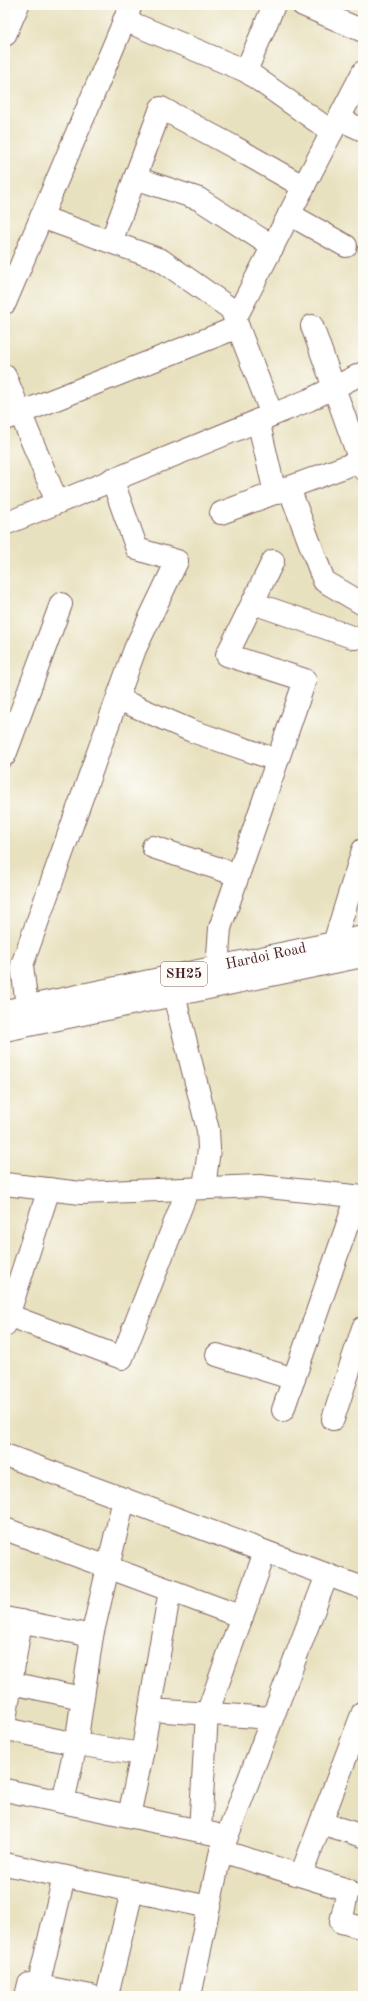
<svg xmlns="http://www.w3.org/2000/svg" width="368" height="2001" font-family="'Old Standard TT',serif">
	<rect width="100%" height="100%" fill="#fdfcf7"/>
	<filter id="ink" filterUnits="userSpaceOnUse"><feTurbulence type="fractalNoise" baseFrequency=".025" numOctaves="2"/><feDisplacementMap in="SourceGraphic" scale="8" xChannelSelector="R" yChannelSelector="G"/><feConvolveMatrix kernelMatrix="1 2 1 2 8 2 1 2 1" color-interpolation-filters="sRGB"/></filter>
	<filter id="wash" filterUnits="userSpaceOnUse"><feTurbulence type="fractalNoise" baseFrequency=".012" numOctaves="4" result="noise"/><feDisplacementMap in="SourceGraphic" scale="16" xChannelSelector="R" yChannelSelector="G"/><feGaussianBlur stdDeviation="0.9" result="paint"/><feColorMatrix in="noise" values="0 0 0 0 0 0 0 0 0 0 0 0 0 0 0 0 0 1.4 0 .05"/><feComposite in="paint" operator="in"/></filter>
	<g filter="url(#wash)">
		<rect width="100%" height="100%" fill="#e8e1bf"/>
	</g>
	<g filter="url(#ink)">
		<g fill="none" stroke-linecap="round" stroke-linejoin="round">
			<g stroke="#81635f" stroke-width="24">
				<g id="minor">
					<polyline points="303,5 363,31"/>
					<polyline points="124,20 246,71 332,132"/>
					<polyline points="5,35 18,5"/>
					<polyline points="246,71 274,5"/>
					<polyline points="339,119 363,130"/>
					<polyline points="135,178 199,199 273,247"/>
					<polyline points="289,214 346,246"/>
					<polyline points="41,217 161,260 231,309 272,415"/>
					<polyline points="111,242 161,108 234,147 304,187"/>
					<polyline points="5,303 131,5"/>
					<polyline points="235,319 363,72"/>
					<polyline points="312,326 363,469"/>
					<polyline points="5,376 57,502"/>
					<polyline points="5,419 238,327"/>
					<polyline points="258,420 275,493"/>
					<polyline points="289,488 324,581 363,604"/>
					<polyline points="221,513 360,461"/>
					<polyline points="5,524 309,400 363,373"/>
					<polyline points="253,603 355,638"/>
					<polyline points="118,699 192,731 277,760"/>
					<polyline points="5,755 61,604"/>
					<polyline points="153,847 238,875"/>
					<polyline points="334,943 363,850"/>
					<polyline points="220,985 217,968 220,928 305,680 227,655 273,561"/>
					<polyline points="174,995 208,1130 209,1149 204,1188"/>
					<polyline points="27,1007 22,965 135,649 177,561 137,549 112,479"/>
					<polyline points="5,1184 81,1193 259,1186 363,1197"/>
					<polyline points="8,1315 122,1358 188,1189"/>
					<polyline points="5,1325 49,1189"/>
					<polyline points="217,1355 294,1379"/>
					<polyline points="283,1410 357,1197"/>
					<polyline points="333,1419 363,1328"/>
					<polyline points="5,1455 363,1588"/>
					<polyline points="5,1529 242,1617"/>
					<polyline points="5,1618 92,1636"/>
					<polyline points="11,1683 82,1698"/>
					<polyline points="150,1710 272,1718"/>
					<polyline points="5,1720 21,1621"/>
					<polyline points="5,1729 76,1744 142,1754 170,1590"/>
					<polyline points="5,1790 214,1834"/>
					<polyline points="63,1802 76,1744 92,1636 124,1499"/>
					<polyline points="129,1816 142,1754"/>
					<polyline points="321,1823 363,1836"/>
					<polyline points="200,1831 207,1714 265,1552"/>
					<polyline points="221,1851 348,1890 341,1922 363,1928"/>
					<polyline points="5,1864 209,1907"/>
					<polyline points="301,1875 363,1712"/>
					<polyline points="38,1986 64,1877"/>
					<polyline points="26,1996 29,1984 91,1996"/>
					<polyline points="107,1996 132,1891"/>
					<polyline points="190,1996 220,1855 327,1575"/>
				</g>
			</g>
			<g stroke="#81635f" stroke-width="24">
				<g id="major">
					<polyline points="5,1011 363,937"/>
					<polyline points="5,1030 363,956"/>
				</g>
			</g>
			<use href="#minor" stroke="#fff" stroke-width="22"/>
			<use href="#major" stroke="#fff" stroke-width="22"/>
		</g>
	</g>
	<g text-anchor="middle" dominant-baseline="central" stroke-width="3" stroke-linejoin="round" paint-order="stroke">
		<rect fill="#fdfcf7" stroke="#806168" stroke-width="1" x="161" y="962" width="46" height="24" rx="3"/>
		<g font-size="14" font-weight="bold" fill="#4a1f2b">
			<text x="184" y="974">SH25</text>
		</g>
		<g font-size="15" fill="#4a1f2b" stroke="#fdfcf7">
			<text transform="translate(266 957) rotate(-12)">Hardoi Road</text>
		</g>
	</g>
	<rect width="368" height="2001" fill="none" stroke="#fdfcf7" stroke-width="20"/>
</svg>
